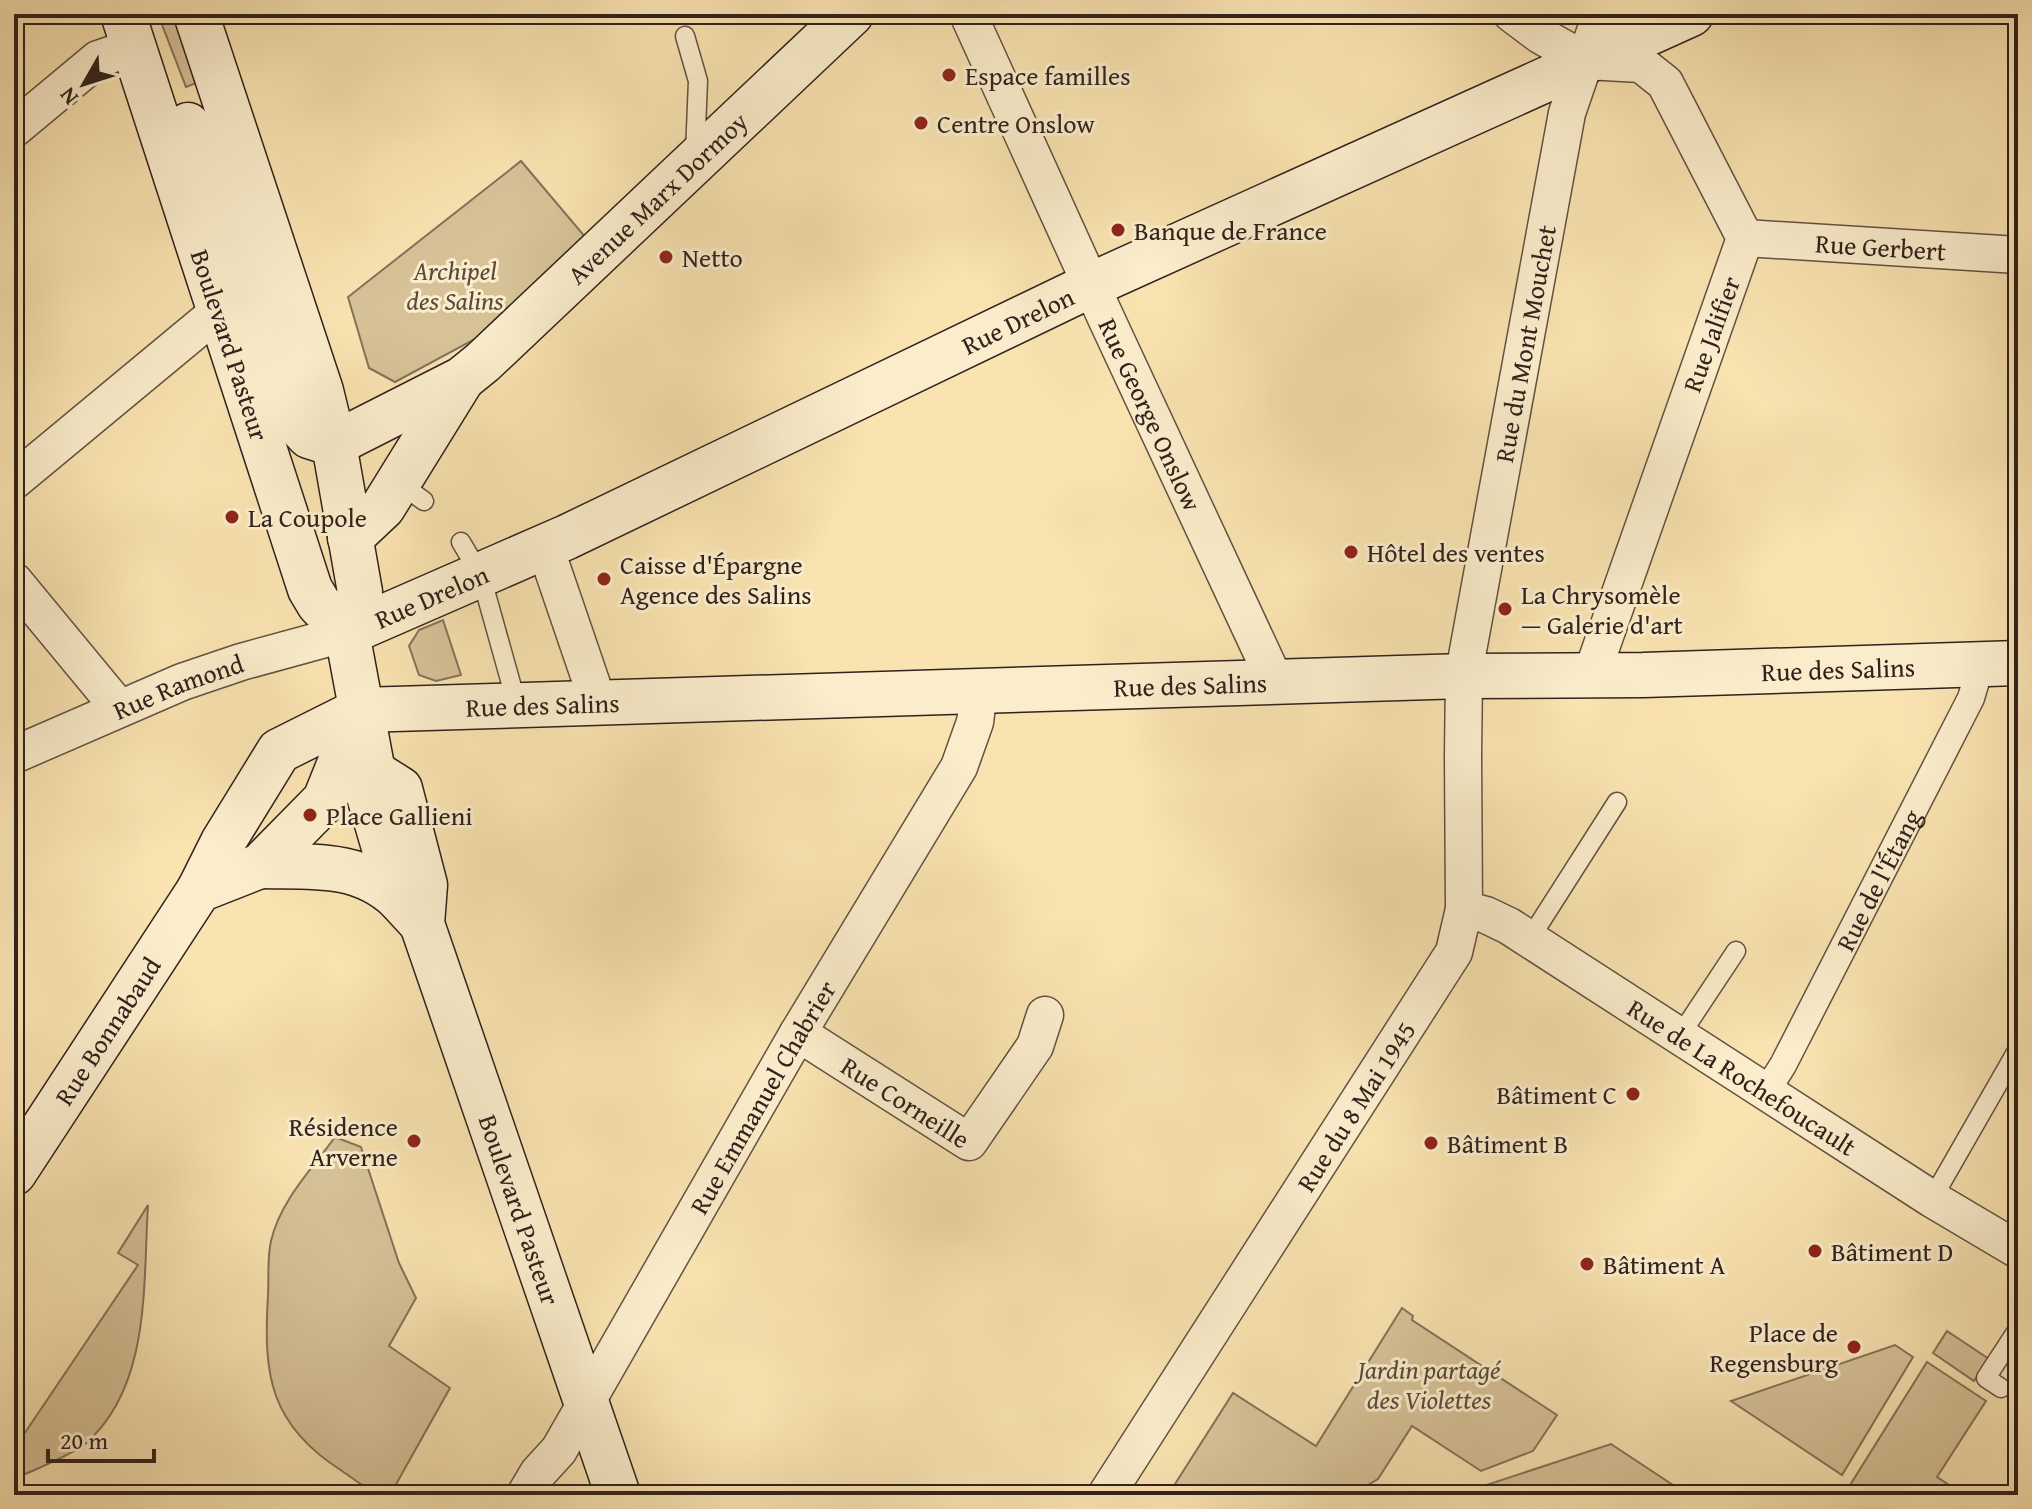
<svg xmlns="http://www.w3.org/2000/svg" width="2032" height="1509" font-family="'Gentium Book Plus',serif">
	<rect width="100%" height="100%" fill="#f9e3b1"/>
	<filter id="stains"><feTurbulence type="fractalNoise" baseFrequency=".0025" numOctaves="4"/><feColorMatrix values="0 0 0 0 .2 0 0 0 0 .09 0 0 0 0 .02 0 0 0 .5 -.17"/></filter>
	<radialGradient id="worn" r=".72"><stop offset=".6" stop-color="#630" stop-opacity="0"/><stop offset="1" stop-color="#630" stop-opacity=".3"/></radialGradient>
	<g fill="#d7c298" stroke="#84725a" stroke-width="2">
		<polygon points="178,18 199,82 186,87 161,22"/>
		<polygon points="521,161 586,238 490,331 395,382 369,368 348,297"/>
		<polygon points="443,620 461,675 436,681 419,675 409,646 419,630"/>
		<path d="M335,1137L361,1147L399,1263L416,1298L389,1346L450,1388L390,1495C372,1495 357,1481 342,1471C270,1425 263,1376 268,1296C269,1278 267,1258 271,1241C280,1201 312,1169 335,1137Z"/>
		<path d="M148,1205C143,1284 151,1386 86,1443C71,1456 33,1470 14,1479V1449L138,1265L118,1253Z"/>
		<polygon points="1402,1308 1413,1316 1412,1320 1557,1415 1533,1451 1481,1471 1412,1426 1378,1479 1356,1492 1340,1494 1297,1487 1230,1495 1168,1495 1233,1393 1316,1446"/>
		<polygon points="1947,1331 1989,1359 1974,1381 1933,1353"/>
		<polygon points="1895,1345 1913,1357 1842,1475 1731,1401"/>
		<polygon points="1927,1362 1986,1401 1937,1477 1964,1495 1856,1495 1847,1490"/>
		<polygon points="1611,1444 1688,1495 1466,1495 1468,1491"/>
	</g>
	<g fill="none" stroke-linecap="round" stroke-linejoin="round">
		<g stroke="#625241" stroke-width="21">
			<g id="service">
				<polyline points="685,36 698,81 695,153"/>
				<polyline points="398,482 424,501"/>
				<polyline points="461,542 481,576 517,705"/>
				<polyline points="1529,940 1617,802"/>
				<polyline points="1679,1037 1736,951"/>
				<polyline points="1932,1199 2018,1049"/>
				<polyline points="2001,1388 1986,1378 2018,1329"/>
			</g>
		</g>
		<g stroke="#625241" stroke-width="29">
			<g id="pedestrian">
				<path id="s1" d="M1766,1092L1783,1065L1971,698L1981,664"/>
			</g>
		</g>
		<g stroke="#625241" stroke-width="39">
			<g id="minor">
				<path id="s2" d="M968,14L1106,318L1275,681"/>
				<polyline points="1512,14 1540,35 1586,61 1641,64 1665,83 1745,238 1591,676"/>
				<polyline points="14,129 98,59 134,47"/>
				<path id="s3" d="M1745,238L2018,255"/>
				<polyline points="14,481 219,311"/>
				<polyline points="545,547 598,702"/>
				<polyline points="14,581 119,708"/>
				<path id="s4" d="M14,755L182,682L241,662L347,633"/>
				<path id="s5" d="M1464,909L1486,915L1509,926L1932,1199L2018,1250"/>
				<path id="s6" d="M798,1033L969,1142L1035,1046L1045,1015"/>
				<path id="s7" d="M525,1495L538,1473L559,1450L798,1033L959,767L975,722L979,691"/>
				<path id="s8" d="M1106,1495L1454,952L1464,909L1463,755L1464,676L1467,656L1567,113L1601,14"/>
			</g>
		</g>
		<g stroke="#30221c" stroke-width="47">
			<g id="secondary">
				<path id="s9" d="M123,14L310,589L319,604L347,633"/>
				<polyline points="196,14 321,391 334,444 360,592 347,633 373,772 369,796 399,899 422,924"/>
				<polyline points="188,125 235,248 283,397 296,422 309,436 334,444"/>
				<path id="s10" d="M334,444L462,379L483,362L851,14"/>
				<polyline points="350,538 383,507 461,381"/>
				<path id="s11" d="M347,633L567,537L1091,285L1691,14"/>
				<path id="s12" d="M373,772L400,789L425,885L422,924L618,1495"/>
				<path d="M260,866C311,867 359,861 399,899"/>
				<polyline points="199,890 260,866 325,800 361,710"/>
				<path id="s13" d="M14,1173L199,890L223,842L279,751L361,710L1464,676L1643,675L2018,663"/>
			</g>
		</g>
		<use href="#service" stroke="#fbedcc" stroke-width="18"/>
		<use href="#pedestrian" stroke="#fbedcc" stroke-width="26"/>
		<use href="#minor" stroke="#fbedcc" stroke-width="36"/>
		<use href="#secondary" stroke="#fbedcc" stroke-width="44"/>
	</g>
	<g fill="#8f2418" stroke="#fbedcc" stroke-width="3">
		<circle cx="949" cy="75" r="8"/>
		<circle cx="921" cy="123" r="8"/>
		<circle cx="1118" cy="230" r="8"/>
		<circle cx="666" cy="257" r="8"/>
		<circle cx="232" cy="517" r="8"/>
		<circle cx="1351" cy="552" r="8"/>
		<circle cx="604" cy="579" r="8"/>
		<circle cx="1505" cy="609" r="8"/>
		<circle cx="310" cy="815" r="8"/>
		<circle cx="1633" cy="1094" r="8"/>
		<circle cx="414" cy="1141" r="8"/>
		<circle cx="1431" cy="1143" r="8"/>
		<circle cx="1815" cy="1251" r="8"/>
		<circle cx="1587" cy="1264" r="8"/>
		<circle cx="1854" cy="1347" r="8"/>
	</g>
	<g text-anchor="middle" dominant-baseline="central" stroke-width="6" stroke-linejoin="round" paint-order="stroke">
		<g font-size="26" fill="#30221c" stroke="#fbedcc" text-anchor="start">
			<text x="965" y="75">Espace familles</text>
			<text x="937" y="123">Centre Onslow</text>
			<text x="1134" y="230">Banque de France</text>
			<text x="682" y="257">Netto</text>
			<text x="248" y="517">La Coupole</text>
			<text x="1367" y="552">Hôtel des ventes</text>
			<text x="620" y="564">Caisse d'Épargne<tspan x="620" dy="30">Agence des Salins</tspan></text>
			<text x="1521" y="594">La Chrysomèle<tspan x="1521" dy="30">— Galerie d'art</tspan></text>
			<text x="326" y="815">Place Gallieni</text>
			<text x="1617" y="1094" text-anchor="end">Bâtiment C</text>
			<text x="398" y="1126" text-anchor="end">Résidence<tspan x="398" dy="30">Arverne</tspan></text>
			<text x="1447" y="1143">Bâtiment B</text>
			<text x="1831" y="1251">Bâtiment D</text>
			<text x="1603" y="1264">Bâtiment A</text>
			<text x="1838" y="1332" text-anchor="end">Place de<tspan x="1838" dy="30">Regensburg</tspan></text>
		</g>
		<g font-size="26" fill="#30221c" stroke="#fbedcc">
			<text stroke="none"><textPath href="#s10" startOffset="410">Avenue Marx Dormoy</textPath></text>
			<text stroke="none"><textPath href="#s3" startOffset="136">Rue Gerbert</textPath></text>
			<text stroke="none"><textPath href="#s11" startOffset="740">Rue Drelon</textPath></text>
			<text transform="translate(1711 334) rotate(-70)">Rue Jalifier</text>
			<text stroke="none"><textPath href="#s8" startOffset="1260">Rue du Mont Mouchet</textPath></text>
			<text stroke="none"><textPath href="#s9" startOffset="348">Boulevard Pasteur</textPath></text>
			<text stroke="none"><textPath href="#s2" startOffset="440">Rue George Onslow</textPath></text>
			<text stroke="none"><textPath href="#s11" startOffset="92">Rue Drelon</textPath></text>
			<text stroke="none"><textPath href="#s13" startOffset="2068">Rue des Salins</textPath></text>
			<text stroke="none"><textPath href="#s13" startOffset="1420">Rue des Salins</textPath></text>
			<text stroke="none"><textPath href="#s4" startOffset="178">Rue Ramond</textPath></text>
			<text stroke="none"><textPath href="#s13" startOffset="772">Rue des Salins</textPath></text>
			<text stroke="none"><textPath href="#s1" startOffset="240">Rue de l'Étang</textPath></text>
			<text stroke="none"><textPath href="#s13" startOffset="170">Rue Bonnabaud</textPath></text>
			<text stroke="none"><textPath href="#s5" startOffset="326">Rue de La Rochefoucault</textPath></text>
			<text stroke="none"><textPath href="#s6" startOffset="128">Rue Corneille</textPath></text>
			<text stroke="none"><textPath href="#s7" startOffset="464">Rue Emmanuel Chabrier</textPath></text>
			<text stroke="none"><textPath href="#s8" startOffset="462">Rue du 8 Mai 1945</textPath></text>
			<text stroke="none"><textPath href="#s12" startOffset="472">Boulevard Pasteur</textPath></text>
		</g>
		<g font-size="26" font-style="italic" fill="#5a4a3b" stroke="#fbedcc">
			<text x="455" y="270">Archipel<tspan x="455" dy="30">des Salins</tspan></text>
			<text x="1429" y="1369">Jardin partagé<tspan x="1429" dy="30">des Violettes</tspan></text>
		</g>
	</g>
	<rect width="2032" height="1509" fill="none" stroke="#f9e3b1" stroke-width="48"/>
	<rect x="16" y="16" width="2000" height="1477" fill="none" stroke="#30221c" stroke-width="4"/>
	<rect x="24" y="24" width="1984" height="1461" fill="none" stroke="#30221c" stroke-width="2"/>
	<g transform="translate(84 84) rotate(231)" stroke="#fbedcc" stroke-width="6" paint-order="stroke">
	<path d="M0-6L14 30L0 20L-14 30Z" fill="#30221c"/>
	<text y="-12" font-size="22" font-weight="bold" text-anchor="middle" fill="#30221c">N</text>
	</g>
	<path d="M48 1449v12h106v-12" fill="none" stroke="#30221c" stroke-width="4"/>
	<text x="60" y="1449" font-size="24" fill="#30221c" stroke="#fbedcc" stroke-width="6" paint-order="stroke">20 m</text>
	<rect width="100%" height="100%" filter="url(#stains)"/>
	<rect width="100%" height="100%" fill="url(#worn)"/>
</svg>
